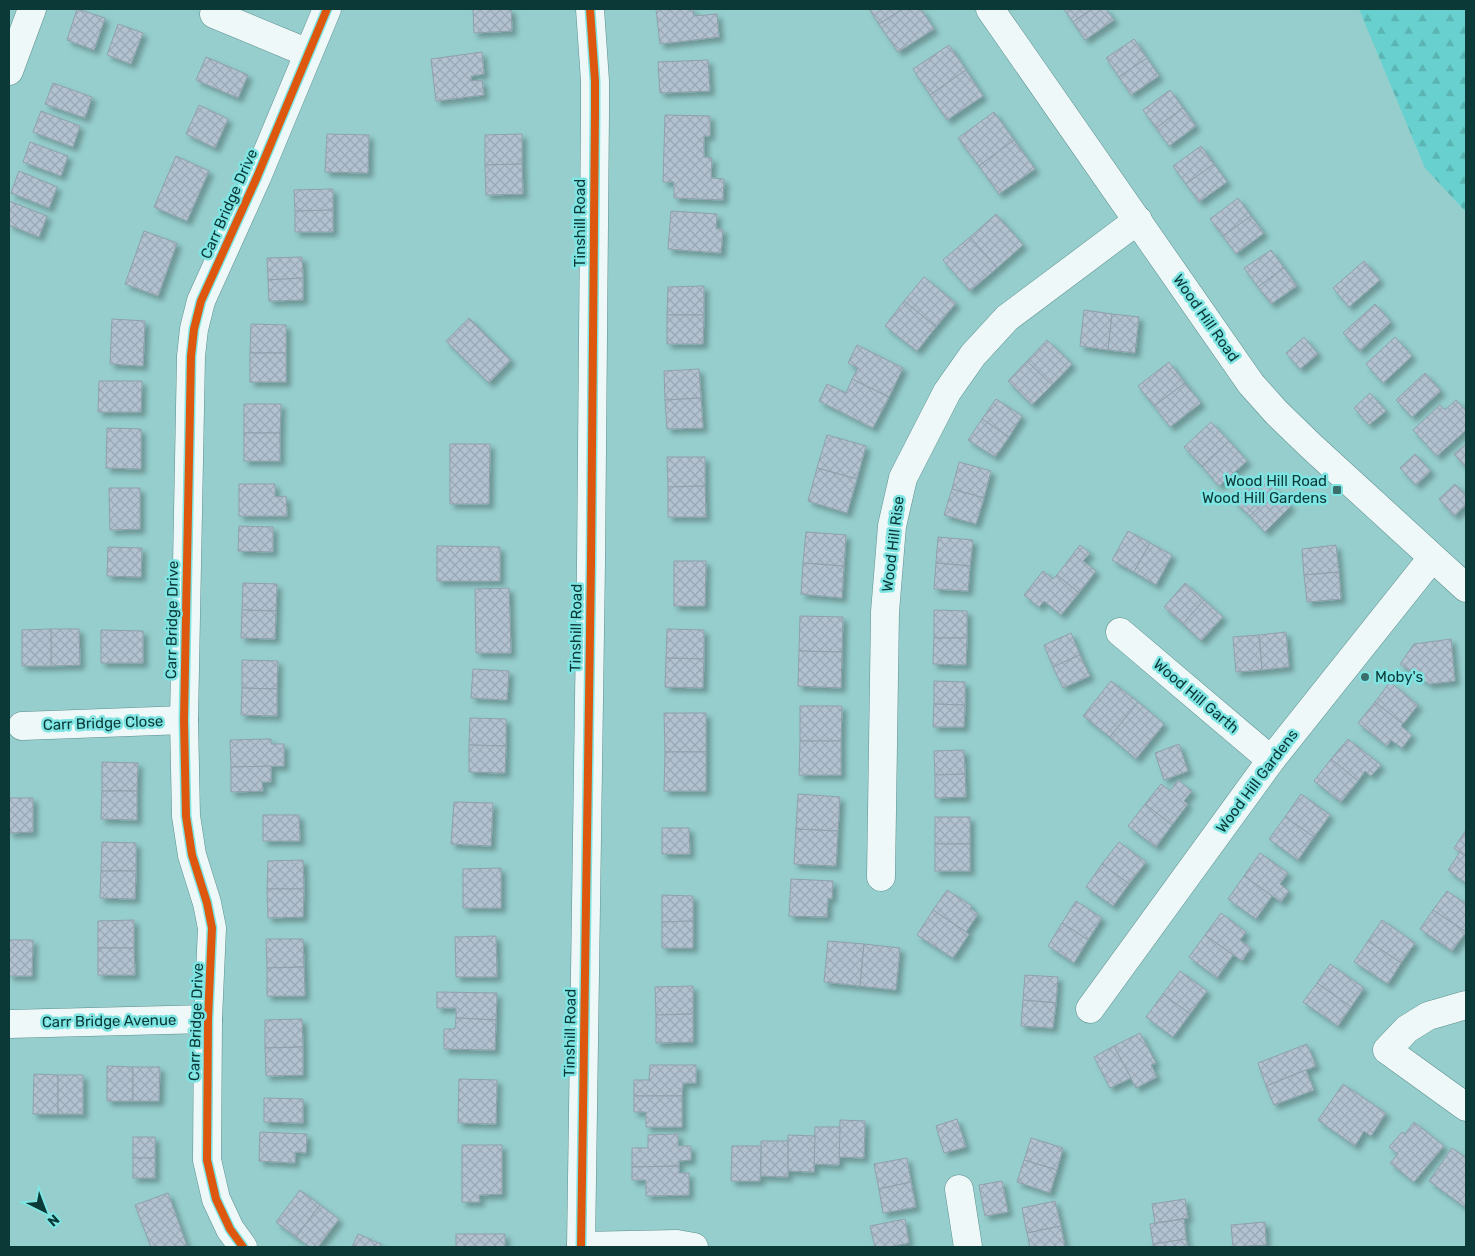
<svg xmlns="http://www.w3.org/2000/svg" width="1475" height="1256" font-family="Rubik,sans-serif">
	<defs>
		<pattern id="forest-firs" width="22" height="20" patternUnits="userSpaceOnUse" patternTransform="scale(1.25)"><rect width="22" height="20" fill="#68d1cf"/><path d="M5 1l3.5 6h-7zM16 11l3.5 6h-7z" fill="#59b4b2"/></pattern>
		<pattern id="building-cross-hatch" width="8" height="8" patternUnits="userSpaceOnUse" patternTransform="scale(1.25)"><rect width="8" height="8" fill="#b3c2d1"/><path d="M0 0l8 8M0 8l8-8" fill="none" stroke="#99a7b4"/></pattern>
		<filter id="shadow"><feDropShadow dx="4.5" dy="4.5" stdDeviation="2.5" flood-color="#0004"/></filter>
	</defs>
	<rect width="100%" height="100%" fill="#95cecd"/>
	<polygon fill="url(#forest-firs)" points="1359,9 1466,9 1466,212 1425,168"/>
	<g fill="url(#building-cross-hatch)" stroke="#8ea1ab" filter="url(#shadow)">
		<polygon points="77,9 105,18 94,50 67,40"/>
		<polygon points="473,9 511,9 512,31 474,33"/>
		<polygon points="656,9 693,9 694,16 717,14 719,37 660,44"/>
		<polygon points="869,9 903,9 879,24"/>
		<polygon points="903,9 921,9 934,29 898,52 879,24"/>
		<polygon points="1064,9 1092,9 1073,22"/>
		<polygon points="1092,9 1106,9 1114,20 1085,40 1073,22"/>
		<polygon points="118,24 143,33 131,64 107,55"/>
		<polygon points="1134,39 1147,58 1119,77 1106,58"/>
		<polygon points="949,45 966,70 930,95 913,69"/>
		<polygon points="482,52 484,74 471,76 471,81 482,80 484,95 436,101 431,59"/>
		<polygon points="206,57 248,75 238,98 196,80"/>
		<polygon points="1147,58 1159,76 1131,95 1119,77"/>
		<polygon points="708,60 710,91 660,93 658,62"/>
		<polygon points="966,70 983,96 947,120 930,95"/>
		<polygon points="53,83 92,97 85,118 45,104"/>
		<polygon points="1170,90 1183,108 1156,128 1143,110"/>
		<polygon points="199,105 228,119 215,148 186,134"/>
		<polygon points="1183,108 1196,126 1169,146 1156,128"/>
		<polygon points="41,111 80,126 73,147 33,132"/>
		<polygon points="994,112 1014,140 979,166 958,138"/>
		<polygon points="665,115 710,116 710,136 704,136 704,157 712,158 711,178 724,179 723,200 674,198 674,182 663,182"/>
		<polygon points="327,134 369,135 368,173 325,172"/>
		<polygon points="522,134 522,164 485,165 485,135"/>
		<polygon points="1014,140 1035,169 999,194 979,166"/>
		<polygon points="30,142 68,156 61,176 23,162"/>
		<polygon points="1201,146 1214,164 1186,184 1173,166"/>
		<polygon points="176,156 209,171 187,221 154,207"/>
		<polygon points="522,164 523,194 486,195 485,165"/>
		<polygon points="1214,164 1227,182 1199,202 1186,184"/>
		<polygon points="19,171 57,187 49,208 11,193"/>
		<polygon points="333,189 333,210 295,211 294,190"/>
		<polygon points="1238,198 1251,216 1223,236 1210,219"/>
		<polygon points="9,201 47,216 39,237 9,225"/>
		<polygon points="333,210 333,232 295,232 295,211"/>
		<polygon points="671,211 717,214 716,229 723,229 721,253 668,249"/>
		<polygon points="996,214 1023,245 997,268 970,237"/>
		<polygon points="1251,216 1264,233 1236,254 1223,236"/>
		<polygon points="144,231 177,243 158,296 125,284"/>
		<polygon points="970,237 997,268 970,291 943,260"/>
		<polygon points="1271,250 1284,268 1258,287 1244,268"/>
		<polygon points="302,257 303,278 268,280 267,258"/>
		<polygon points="1364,261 1380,280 1349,307 1333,288"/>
		<polygon points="1284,268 1297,286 1271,304 1258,287"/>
		<polygon points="924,277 956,303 936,327 904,301"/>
		<polygon points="303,278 303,300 269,301 268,280"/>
		<polygon points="704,286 704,315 667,315 668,287"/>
		<polygon points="904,301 936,327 917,351 885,326"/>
		<polygon points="1375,304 1391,322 1360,351 1343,333"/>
		<polygon points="1084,310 1112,314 1108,350 1080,346"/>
		<polygon points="1112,314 1139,317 1135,353 1108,350"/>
		<polygon points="667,315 704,315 703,344 667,344"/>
		<polygon points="469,318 511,360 489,383 446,341"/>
		<polygon points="112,319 145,321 143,366 110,364"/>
		<polygon points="251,324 286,325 286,353 250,353"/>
		<polygon points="1304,337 1318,354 1300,369 1286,353"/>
		<polygon points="1395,337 1412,356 1383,383 1366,364"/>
		<polygon points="1047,340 1072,364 1052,385 1027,361"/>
		<polygon points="857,345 903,368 889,397 852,379 858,368 848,363"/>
		<rect x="250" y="353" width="36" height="29"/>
		<polygon points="1027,361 1052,385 1032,405 1008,381"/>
		<polygon points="1169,362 1185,383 1154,406 1138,386"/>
		<polygon points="699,369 701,398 665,400 664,371"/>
		<polygon points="1425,373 1441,391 1412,417 1396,400"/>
		<polygon points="852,379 889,397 873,428 819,401 827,384 846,393"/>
		<polygon points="99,381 142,381 141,412 98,412"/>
		<polygon points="1185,383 1201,403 1170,427 1154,406"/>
		<polygon points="1370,393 1386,411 1369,425 1354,408"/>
		<polygon points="701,398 703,428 667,429 665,400"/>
		<polygon points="996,399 1022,416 1009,437 982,419"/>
		<polygon points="1456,400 1466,411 1466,430 1437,456 1413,430 1440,405 1445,410"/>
		<polygon points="244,404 281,404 280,433 244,433"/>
		<polygon points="982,419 1009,437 995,457 968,440"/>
		<polygon points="1211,422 1229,441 1202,466 1184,447"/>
		<polygon points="107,428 141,429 141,469 106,468"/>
		<rect x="244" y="433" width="36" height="28"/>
		<polygon points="827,435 866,446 857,479 817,468"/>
		<polygon points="1229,441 1247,461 1219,486 1202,466"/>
		<polygon points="450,444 490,444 489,504 450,504"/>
		<polygon points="1466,444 1466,468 1454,454"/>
		<polygon points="1415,454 1431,471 1416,485 1400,468"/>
		<polygon points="667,457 705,457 705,486 668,487"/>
		<polygon points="959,462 991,471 984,498 952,489"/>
		<polygon points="817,468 857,479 847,513 808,501"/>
		<polygon points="1261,475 1276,490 1250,516 1234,501"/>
		<polygon points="239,484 275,484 275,497 286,496 287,516 239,516"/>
		<polygon points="1455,484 1466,496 1466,505 1454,516 1439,499"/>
		<polygon points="705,486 706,517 668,517 668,487"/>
		<polygon points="109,488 140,488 140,529 110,530"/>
		<polygon points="952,489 984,498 976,524 944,515"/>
		<polygon points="1276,490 1291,506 1265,532 1250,516"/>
		<polygon points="239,526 273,527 273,552 238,551"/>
		<polygon points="1128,531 1150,543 1134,572 1112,560"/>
		<polygon points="806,532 846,535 844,566 803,563"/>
		<polygon points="938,537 973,540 970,566 936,563"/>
		<polygon points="1150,543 1172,555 1156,585 1134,572"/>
		<polygon points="1080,545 1090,553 1083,561 1096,571 1079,593 1057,575"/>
		<polygon points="1336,545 1339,572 1304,575 1302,549"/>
		<polygon points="437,546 500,547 500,581 437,581"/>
		<polygon points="108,547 142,548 141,577 107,576"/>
		<polygon points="674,561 706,561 705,606 674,606"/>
		<polygon points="803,563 844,566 842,598 801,594"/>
		<polygon points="936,563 970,566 968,591 934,589"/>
		<polygon points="1043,571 1053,579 1057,575 1079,593 1061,615 1044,601 1039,607 1024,595"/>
		<polygon points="1339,572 1341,599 1307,602 1304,575"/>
		<polygon points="243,583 277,584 276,611 242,610"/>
		<polygon points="1185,583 1204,600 1183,624 1164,607"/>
		<polygon points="509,588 511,653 476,653 475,589"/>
		<polygon points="1204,600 1223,617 1201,641 1183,624"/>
		<polygon points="242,610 276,611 275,639 241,638"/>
		<polygon points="934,610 967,611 967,638 934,638"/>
		<polygon points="800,616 843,617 842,652 799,651"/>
		<polygon points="51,629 79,629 80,665 51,666"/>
		<polygon points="51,629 51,666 22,666 22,630"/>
		<polygon points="667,629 704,630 704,659 666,658"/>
		<polygon points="101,630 143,631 143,663 101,663"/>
		<polygon points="1286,632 1289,667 1262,670 1259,635"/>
		<polygon points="1071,633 1080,655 1053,667 1044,645"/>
		<polygon points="1259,635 1262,670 1236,672 1233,637"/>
		<polygon points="934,638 967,638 966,665 933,664"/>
		<polygon points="1451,639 1455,681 1429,684 1400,664 1414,644"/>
		<polygon points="799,651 842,652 841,688 798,686"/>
		<polygon points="1080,655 1090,676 1063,688 1053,667"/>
		<polygon points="666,658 704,659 703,688 665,687"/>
		<polygon points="242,660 278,661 277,689 242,688"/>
		<polygon points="473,669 509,671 507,700 471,698"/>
		<polygon points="934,681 965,682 965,705 934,704"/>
		<polygon points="1111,681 1138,702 1110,737 1083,716"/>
		<polygon points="1390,682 1418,705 1403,724 1375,702"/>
		<polygon points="242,688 277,689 277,716 241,715"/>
		<polygon points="1138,702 1164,724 1136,759 1110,737"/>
		<polygon points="1375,702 1403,724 1401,726 1412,735 1402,748 1391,740 1387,746 1358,723"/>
		<polygon points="934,704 965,705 964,727 933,727"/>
		<polygon points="800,706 842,706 841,741 800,741"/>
		<polygon points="664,713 706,713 706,752 665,752"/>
		<polygon points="470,718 506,719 506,746 469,745"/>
		<polygon points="271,739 271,744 284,744 284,766 231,767 230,740"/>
		<polygon points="1348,739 1381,765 1371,776 1365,771 1358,781 1331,759"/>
		<polygon points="800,741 841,741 841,775 799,775"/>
		<polygon points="1179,744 1188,771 1164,780 1155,753"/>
		<polygon points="469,745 506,746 505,773 469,772"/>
		<polygon points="964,750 965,774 935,775 934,751"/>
		<polygon points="665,752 706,752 706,791 664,791"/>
		<polygon points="1331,759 1358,781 1341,802 1314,781"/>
		<polygon points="102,762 138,763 137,791 102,791"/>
		<polygon points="271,766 271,782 262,782 263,791 231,792 231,767"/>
		<polygon points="965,774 966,797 935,798 935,775"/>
		<polygon points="1178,780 1192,791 1184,801 1188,804 1172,825 1145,804 1161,784 1170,791"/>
		<polygon points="102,791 137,791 137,820 101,819"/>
		<polygon points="798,794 840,797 838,831 796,829"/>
		<polygon points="1301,794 1330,815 1314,837 1285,817"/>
		<polygon points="9,798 33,798 33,832 9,833"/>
		<polygon points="454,802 493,803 491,846 451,844"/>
		<polygon points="1145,804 1172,825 1156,847 1128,826"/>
		<polygon points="263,815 299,815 300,841 263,841"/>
		<rect x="935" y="817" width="35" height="27"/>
		<polygon points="1285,817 1314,837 1298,860 1269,839"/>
		<polygon points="662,828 689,828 690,854 662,854"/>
		<polygon points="796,829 838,831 836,866 794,864"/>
		<polygon points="1466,830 1466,857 1454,848"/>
		<polygon points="102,842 136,843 136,871 101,871"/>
		<polygon points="1119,842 1146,862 1129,884 1102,864"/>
		<rect x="935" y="844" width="35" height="27"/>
		<polygon points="1460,852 1466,857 1466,883 1448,870"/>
		<polygon points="1260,853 1288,873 1280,884 1289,891 1281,902 1244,876"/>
		<polygon points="303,860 304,889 267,889 268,861"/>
		<polygon points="1102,864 1129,884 1113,906 1086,887"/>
		<polygon points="501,868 501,908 463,908 463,869"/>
		<polygon points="101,871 136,871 135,899 100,898"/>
		<polygon points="1244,876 1272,896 1256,919 1228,899"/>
		<polygon points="791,879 833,881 832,899 828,898 827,917 789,916"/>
		<polygon points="267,889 304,889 303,917 268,918"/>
		<polygon points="947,890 972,906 970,908 978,914 966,932 933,910"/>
		<polygon points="1447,891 1466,904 1466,932 1433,910"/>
		<polygon points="662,895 693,896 693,921 662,922"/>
		<polygon points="1076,901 1102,918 1088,940 1062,923"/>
		<polygon points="933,910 969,934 953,958 917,935"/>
		<polygon points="1433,910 1466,932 1452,951 1420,929"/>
		<polygon points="1221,913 1246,932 1240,940 1251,948 1242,961 1205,935"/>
		<polygon points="134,920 134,948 98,948 98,921"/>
		<polygon points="1382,920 1415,943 1401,963 1368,941"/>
		<polygon points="693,921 693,948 662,948 662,922"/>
		<polygon points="1062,923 1088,940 1074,963 1048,946"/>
		<polygon points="1205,935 1233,955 1217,978 1189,957"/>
		<polygon points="496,936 497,977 456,977 455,937"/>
		<polygon points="266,939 303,939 304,967 267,968"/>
		<polygon points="9,940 33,940 32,976 9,976"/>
		<polygon points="828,941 864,944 860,986 824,982"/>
		<polygon points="1368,941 1401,963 1388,984 1354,962"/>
		<polygon points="864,944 900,948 896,990 860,986"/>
		<polygon points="98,948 134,948 135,975 98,975"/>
		<polygon points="1330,964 1364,988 1351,1007 1317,983"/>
		<polygon points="304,967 305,996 267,996 267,968"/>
		<polygon points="1180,971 1207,991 1190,1014 1163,994"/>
		<polygon points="1025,975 1058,977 1056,1003 1023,1000"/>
		<polygon points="1317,983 1351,1007 1338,1026 1303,1002"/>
		<polygon points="693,986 693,1014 656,1015 655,987"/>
		<polygon points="437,992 497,993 496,1020 456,1018 456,1008 437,1008"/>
		<polygon points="1163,994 1190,1014 1173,1037 1146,1017"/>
		<polygon points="1023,1000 1056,1003 1053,1028 1021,1026"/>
		<polygon points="693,1014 693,1042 656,1043 656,1015"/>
		<polygon points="456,1018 496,1020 495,1050 444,1049 444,1029 455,1029"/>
		<polygon points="302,1019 303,1047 265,1048 265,1020"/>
		<polygon points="1140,1033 1156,1063 1151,1065 1157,1077 1136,1088 1114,1046"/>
		<polygon points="1307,1044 1316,1066 1266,1086 1258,1063"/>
		<polygon points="1114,1046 1131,1078 1110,1088 1094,1057"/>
		<polygon points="303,1047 303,1075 266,1076 265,1048"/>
		<polygon points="650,1065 696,1065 696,1083 683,1083 682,1096 634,1096 634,1080 649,1080"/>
		<polygon points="107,1066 133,1067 133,1101 107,1101"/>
		<polygon points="133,1067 160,1067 159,1101 133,1101"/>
		<polygon points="1306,1070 1314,1090 1274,1105 1266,1086"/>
		<polygon points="34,1074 58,1075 58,1114 33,1114"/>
		<rect x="58" y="1075" width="25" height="39"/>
		<polygon points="459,1079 497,1080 496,1124 458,1123"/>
		<polygon points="1343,1084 1386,1113 1371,1136 1364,1131 1355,1146 1318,1120"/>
		<polygon points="634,1096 682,1096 682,1127 646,1127 646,1112 634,1112"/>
		<polygon points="264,1098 303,1099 303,1123 264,1122"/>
		<polygon points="957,1119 966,1147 944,1153 936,1126"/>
		<polygon points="840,1120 865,1121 864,1158 839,1157"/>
		<polygon points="1414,1122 1444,1146 1414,1182 1390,1163 1398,1154 1389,1147 1402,1132 1405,1134"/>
		<polygon points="815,1127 840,1127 839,1165 814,1164"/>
		<polygon points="260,1132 307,1134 306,1153 295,1152 295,1163 259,1161"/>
		<polygon points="678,1134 678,1146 691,1146 691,1160 679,1161 679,1166 632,1167 632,1148 648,1148 648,1135"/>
		<polygon points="788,1135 815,1136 814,1172 788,1171"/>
		<rect x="133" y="1137" width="22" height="21"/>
		<polygon points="1031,1138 1063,1148 1057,1170 1024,1160"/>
		<polygon points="761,1141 788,1141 788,1177 761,1176"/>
		<polygon points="462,1145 502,1145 502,1194 479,1195 480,1202 462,1202"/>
		<polygon points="732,1146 761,1146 760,1181 731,1181"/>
		<polygon points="1452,1148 1466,1158 1466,1208 1429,1181"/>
		<rect x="133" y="1158" width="22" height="20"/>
		<polygon points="907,1158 911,1182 879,1189 874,1164"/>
		<polygon points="1024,1160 1057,1170 1050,1193 1017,1182"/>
		<polygon points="679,1166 679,1173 689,1173 689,1195 646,1196 646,1180 632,1180 632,1167"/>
		<polygon points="1002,1181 1008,1212 985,1216 979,1185"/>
		<polygon points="911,1182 916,1207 883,1213 879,1189"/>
		<polygon points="300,1190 320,1205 296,1237 276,1222"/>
		<polygon points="168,1193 187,1246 151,1247 135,1205"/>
		<polygon points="1185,1199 1188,1218 1155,1223 1152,1204"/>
		<polygon points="1055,1201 1061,1226 1027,1233 1022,1208"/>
		<polygon points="320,1205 339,1219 318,1247 310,1247 296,1237"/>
		<polygon points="905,1219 909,1243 888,1247 875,1247 870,1226"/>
		<polygon points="1184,1219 1186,1239 1153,1244 1150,1224"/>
		<polygon points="1265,1222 1266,1245 1233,1247 1231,1225"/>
		<polygon points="1061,1226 1065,1247 1030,1247 1027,1233"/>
		<polygon points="358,1234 381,1244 379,1247 352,1247"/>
		<rect x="456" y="1234" width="49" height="13"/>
		<polygon points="1186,1239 1188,1247 1153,1247 1153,1244"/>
	</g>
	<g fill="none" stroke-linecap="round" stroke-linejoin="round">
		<g stroke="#5b8f8e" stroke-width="29">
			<g id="minor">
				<polyline points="990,9 1251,384 1276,412 1311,446 1466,588"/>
				<polyline points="214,14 308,53"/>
				<polyline points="9,71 32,9"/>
				<polyline points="1120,632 1271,760"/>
				<polyline points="22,726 184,720"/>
				<polyline points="881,877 885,612 892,526 903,478 947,392 973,355 1007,318 1138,220"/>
				<polyline points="1466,1005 1428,1016 1407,1029 1387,1050 1466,1107"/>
				<polyline points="1090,1009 1271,760 1432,558"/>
				<polyline points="9,1024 208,1019"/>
				<polyline points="959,1189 968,1247"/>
				<polyline points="581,1246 677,1244 694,1247"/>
				<polyline points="243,1247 230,1229 216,1199 207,1160 208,1019 212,928 207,903 192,855 186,816 184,720 191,356 194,329 201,301 257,177 327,9"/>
				<polyline points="581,1247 591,563 595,112 595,81 590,9"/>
			</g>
		</g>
		<use href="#minor" stroke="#eff8f8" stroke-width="28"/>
		<g stroke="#7ee5e3" stroke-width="11">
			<g id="cycleway">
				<polyline points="243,1247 230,1229 216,1199 207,1160 208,1019 212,928 207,903 192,855 186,816 184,720 191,356 194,329 201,301 257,177 327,9"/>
				<polyline points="581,1247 591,563 595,112 595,81 590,9"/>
			</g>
		</g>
		<use href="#cycleway" stroke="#dd570e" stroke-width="8"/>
	</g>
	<g fill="#3b6d6c" stroke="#7ee5e3" stroke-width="2">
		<rect x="1332" y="485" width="10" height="10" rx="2.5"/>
		<circle cx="1365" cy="677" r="5"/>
	</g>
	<g text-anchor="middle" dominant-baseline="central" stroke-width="5" stroke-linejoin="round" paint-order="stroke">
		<g font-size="15" fill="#0a3938" stroke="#7ee5e3">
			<text transform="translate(229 204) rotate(-66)">Carr Bridge Drive</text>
			<text transform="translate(580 223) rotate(-90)">Tinshill Road</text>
			<text transform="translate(1206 318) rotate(55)">Wood Hill Road</text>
			<text transform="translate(893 544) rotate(-83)">Wood Hill Rise</text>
			<text transform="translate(172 620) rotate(-89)">Carr Bridge Drive</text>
			<text transform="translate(576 628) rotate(-89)">Tinshill Road</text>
			<text transform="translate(1196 696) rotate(40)">Wood Hill Garth</text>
			<text transform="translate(103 723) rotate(-2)">Carr Bridge Close</text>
			<text transform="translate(1257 781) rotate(-53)">Wood Hill Gardens</text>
			<text transform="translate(109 1021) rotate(-1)">Carr Bridge Avenue</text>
			<text transform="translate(196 1022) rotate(-88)">Carr Bridge Drive</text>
			<text transform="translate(570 1033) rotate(-89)">Tinshill Road</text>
		</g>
		<g font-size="15" fill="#0a3938" stroke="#7ee5e3" text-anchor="end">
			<text x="1327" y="481">Wood Hill Road<tspan x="1327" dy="17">Wood Hill Gardens</tspan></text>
			<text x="1375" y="677" text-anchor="start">Moby's</text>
		</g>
	</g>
	<rect width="1475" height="1256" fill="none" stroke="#0a3938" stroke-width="20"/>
	<g transform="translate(45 1211) rotate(138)" stroke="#7ee5e3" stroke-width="4" paint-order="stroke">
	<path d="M0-4L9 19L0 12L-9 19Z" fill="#0a3938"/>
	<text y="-8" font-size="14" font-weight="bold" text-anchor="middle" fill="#0a3938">N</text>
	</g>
</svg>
